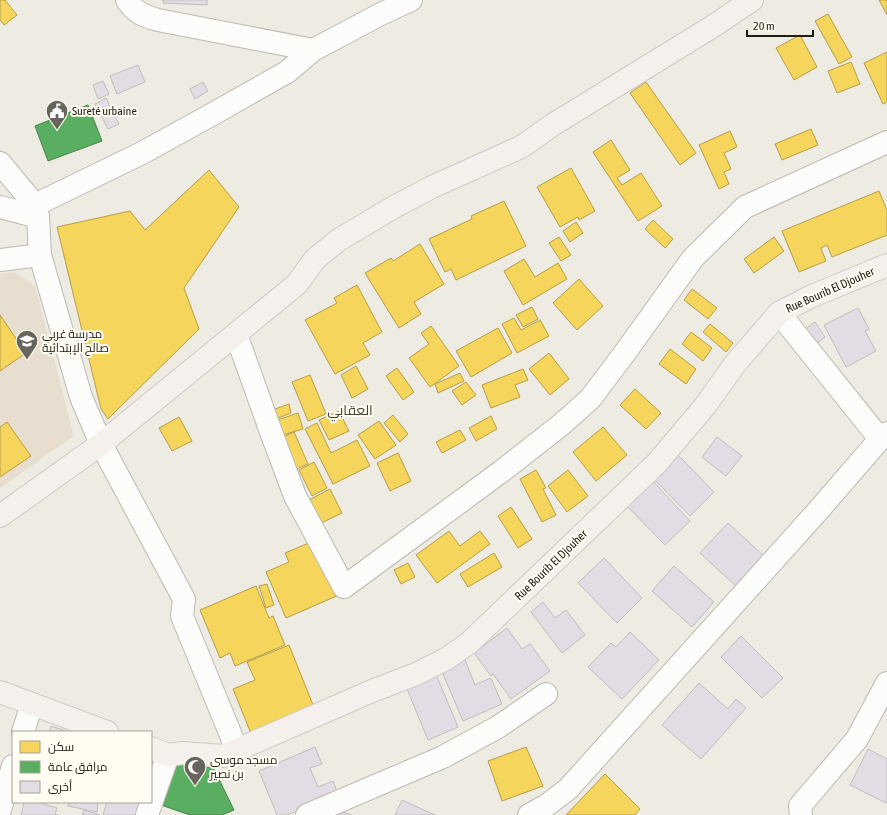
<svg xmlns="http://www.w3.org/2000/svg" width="887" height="815" font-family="'Asap Condensed',Cairo,sans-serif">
	<rect width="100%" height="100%" fill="#eeece2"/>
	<polygon fill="#e8ded0" points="14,272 35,286 74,436 0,488 0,274"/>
	<g fill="#f6d55c" stroke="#b59e47">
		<polygon points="0,0 5,0 17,15 4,25 0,20"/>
		<polygon points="879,0 887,0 887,15"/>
		<polygon points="828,14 852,57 839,64 815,21"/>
		<polygon points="800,35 817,67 794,80 776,48"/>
		<polygon points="887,52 887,102 883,104 864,63"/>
		<polygon points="851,62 860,84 837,93 828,71"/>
		<polygon points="646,82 696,153 680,165 630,93"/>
		<polygon points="811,129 818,145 782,160 775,144"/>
		<polygon points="730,131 737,147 724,153 731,169 724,172 729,184 719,189 699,145"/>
		<polygon points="611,140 630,170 617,178 622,185 641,173 662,206 638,221 593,152"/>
		<polygon points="571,168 595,211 579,220 578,217 560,227 537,187"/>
		<polygon points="209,170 239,207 184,288 199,329 108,419 101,409 57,227 130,211 145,230"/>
		<polygon points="879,191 887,210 887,235 832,257 827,245 821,248 826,261 799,272 782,231"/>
		<polygon points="504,201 526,246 456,280 451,269 445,272 429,239 472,219 471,216"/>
		<polygon points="653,220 673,239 665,248 645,229"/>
		<polygon points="576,222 583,233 570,242 563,231"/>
		<polygon points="559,237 571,255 561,261 549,243"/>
		<polygon points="774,237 784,251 754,273 744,259"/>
		<polygon points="420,244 444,284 414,302 421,314 399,328 365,273 391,258 393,261"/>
		<polygon points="524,259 535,277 558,263 567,279 523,305 504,271"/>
		<polygon points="579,279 603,306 577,330 553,303"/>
		<polygon points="357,285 382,332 363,343 370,355 335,374 305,320 337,303 334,298"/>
		<polygon points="692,289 717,308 708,319 684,300"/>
		<polygon points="532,307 538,319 523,327 516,315"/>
		<polygon points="0,315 26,353 0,371"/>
		<polygon points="514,318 521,330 540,320 549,336 517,353 502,324"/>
		<polygon points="710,324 733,343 726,352 703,332"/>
		<polygon points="431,326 459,366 430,387 409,358 429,344 421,333"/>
		<polygon points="498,328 512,353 471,377 456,351"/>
		<polygon points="691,332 712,348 703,361 682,344"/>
		<polygon points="670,349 696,369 686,384 659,364"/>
		<polygon points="549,353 569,379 550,395 529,369"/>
		<polygon points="356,366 368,389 352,398 341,375"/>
		<polygon points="397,368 414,392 403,400 386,376"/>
		<polygon points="523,369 528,380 515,385 520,397 491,408 482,385"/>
		<polygon points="460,373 464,381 438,393 435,384"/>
		<polygon points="310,375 326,414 308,421 292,382"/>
		<polygon points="466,382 476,395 462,405 452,391"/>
		<polygon points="635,389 661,413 646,429 620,405"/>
		<polygon points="289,404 291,413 278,418 275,409"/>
		<polygon points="339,411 349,431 329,440 319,420"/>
		<polygon points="298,413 303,429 279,436 274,421"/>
		<polygon points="393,415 408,434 400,442 384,423"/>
		<polygon points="491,416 497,429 476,441 469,428"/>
		<polygon points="179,417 192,441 172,451 159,428"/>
		<polygon points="379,421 396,445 375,459 358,435"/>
		<polygon points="7,422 31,456 0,477 0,427"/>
		<polygon points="317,423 331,453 357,440 370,466 333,484 305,429"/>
		<polygon points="603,427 627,455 596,481 573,452"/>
		<polygon points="460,430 466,440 442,453 436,442"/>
		<polygon points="294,432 308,464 292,471 278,439"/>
		<polygon points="398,453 411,481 390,491 377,463"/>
		<polygon points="314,462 327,488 312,496 299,470"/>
		<polygon points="536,470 546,488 543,489 556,515 542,522 520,479"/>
		<polygon points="568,470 588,496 567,512 548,486"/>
		<polygon points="330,489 342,513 317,525 305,502"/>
		<polygon points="511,507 532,539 518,548 498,516"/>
		<polygon points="449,531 460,546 480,531 490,544 437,583 416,555"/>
		<polygon points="316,540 339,595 286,618 266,572 289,562 285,553"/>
		<polygon points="494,553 502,567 468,587 460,574"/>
		<polygon points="408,563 415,577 401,584 394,570"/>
		<polygon points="267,584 274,605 266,608 259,586"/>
		<polygon points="256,586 269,618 273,616 285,645 235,666 230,653 220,658 200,610"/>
		<polygon points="289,645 315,710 252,736 233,689 255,680 247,662"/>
		<polygon points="526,747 543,786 502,801 488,761"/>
		<polygon points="605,774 640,809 635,815 566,815"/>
	</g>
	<g fill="#5aae61" stroke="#48824a">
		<polygon points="88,105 102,141 48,161 35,126"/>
		<polygon points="177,757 214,769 234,810 222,815 190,815 161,805"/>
	</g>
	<g fill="#e4dce5" stroke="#c0bebd">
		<polygon points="163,0 207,0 207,5 163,3"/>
		<polygon points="138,65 145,82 117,94 110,76"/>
		<polygon points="103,81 109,94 98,99 93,85"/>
		<polygon points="203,82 208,91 195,99 190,89"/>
		<polygon points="106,98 119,124 108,129 95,104"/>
		<polygon points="858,308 869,329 865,331 876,351 846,367 824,325"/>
		<polygon points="815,322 825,337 811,348 800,333"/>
		<polygon points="717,437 742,456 726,476 702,457"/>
		<polygon points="677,454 714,492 690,516 653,478"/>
		<polygon points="650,478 690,521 665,545 624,503"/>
		<polygon points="728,523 766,558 738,588 700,553"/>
		<polygon points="604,558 642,598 617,623 578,583"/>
		<polygon points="674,566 714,602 692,627 652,591"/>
		<polygon points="543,602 555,618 566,610 585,635 562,653 531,612"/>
		<polygon points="507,628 522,649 530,644 550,671 511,699 493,674 491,676 474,653"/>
		<polygon points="630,632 659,660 622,699 588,667 611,643 616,647"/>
		<polygon points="741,636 783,678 762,698 721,657"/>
		<polygon points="464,657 475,685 491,678 502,704 463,721 440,667"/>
		<polygon points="435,672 458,727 428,740 405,684"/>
		<polygon points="699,683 728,709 736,699 746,708 701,759 662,725"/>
		<polygon points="51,726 69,732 49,732"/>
		<polygon points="315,747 322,764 310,768 318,787 333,781 338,794 287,815 277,815 259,771"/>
		<polygon points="868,749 887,759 887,801 886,803 850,785"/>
		<polygon points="402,800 435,815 395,815"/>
		<polygon points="24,802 37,802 57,808 55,814 58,815 21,815"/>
		<polygon points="69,802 98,802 97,812 68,806"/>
		<polygon points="107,802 143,802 139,815 103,815"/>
		<polygon points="331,808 352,815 329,815"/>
		<polygon points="84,810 100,815 82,815"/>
	</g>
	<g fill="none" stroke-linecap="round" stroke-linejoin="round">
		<g stroke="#bab9b1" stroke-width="24">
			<g id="minor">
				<path d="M127,0C135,13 144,16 158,20L313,50"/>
				<polyline points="0,163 35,205 38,217 40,255 81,397 101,444 184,599 182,616 237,750"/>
				<polyline points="35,205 142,153 211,115 287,72 313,50 381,14 411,0"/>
				<polyline points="0,207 38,217"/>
				<polyline points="0,260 40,255"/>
				<polyline points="779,313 880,439"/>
				<polyline points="236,334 271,432 295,496 344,587 502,471 562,424 590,399 624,354 693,258 745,207 887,142"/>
				<polyline points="23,732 32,704"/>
				<polyline points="0,810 13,766"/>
				<polyline points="147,815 168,755"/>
				<polyline points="307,815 443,757 498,727 546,694"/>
				<polyline points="529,815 547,805 568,789 816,513 880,439 887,433"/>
				<polyline points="801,815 800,806 857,739 887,683"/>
			</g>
		</g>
		<g stroke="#cccac6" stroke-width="24">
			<g id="major">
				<polyline points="0,516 101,444 297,284 315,259 340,239 394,207 432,187 521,147 554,124 715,25 752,0"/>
				<polyline points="0,692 107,732"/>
				<polyline points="151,748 168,755 183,753 223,756 372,691 416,674 446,659 469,643 656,464 705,406 735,364 779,313 810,297 887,265"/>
			</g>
		</g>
		<use href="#minor" stroke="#fcfcfb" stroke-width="22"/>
		<use href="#major" stroke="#f6f0ed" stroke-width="22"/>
	</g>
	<defs>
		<g id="civic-pin" transform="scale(1.15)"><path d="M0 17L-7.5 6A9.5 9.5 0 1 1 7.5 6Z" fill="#67655d" stroke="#fffcf1"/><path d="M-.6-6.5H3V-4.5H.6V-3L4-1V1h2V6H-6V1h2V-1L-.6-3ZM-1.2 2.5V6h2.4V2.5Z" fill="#fff"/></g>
		<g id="school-pin" transform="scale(1.15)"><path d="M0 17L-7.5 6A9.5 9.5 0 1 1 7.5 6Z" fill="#67655d" stroke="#fffcf1"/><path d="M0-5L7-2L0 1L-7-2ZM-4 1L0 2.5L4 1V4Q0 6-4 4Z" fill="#fff"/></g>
		<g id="mosque-pin" transform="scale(1.15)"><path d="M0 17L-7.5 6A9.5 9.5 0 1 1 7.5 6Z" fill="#67655d" stroke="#fffcf1"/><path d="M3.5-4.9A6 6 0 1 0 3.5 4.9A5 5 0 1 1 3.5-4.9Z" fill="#fff"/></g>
	</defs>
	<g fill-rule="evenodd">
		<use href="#civic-pin" x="57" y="111"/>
		<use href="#school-pin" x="27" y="341"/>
		<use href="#mosque-pin" x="195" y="767"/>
	</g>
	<g text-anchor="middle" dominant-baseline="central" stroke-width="4" stroke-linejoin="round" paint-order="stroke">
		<g font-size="12" fill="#1e1c15" stroke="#fffcf1" text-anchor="start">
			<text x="72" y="111">Sureté urbaine</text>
			<text x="42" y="334">مدرسة غربي<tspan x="42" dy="14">صالح الإبتدائية</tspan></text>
			<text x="210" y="760">مسجد موسى<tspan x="210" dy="14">بن نصير</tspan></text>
		</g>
		<g font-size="12" fill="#1e1c15" stroke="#fffcf1">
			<text transform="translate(830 290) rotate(-24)">Rue Bourib El Djouher</text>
			<text transform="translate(551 565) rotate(-44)">Rue Bourib El Djouher</text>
		</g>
		<g font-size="14" fill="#484435" stroke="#fffcf1">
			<text x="350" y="410">العقابي</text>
		</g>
	</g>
	<rect x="12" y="731" width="140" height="72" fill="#fffcf1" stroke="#a5a299"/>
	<rect x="20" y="741" width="20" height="12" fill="#f6d55c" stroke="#a5a299"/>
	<text x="48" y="751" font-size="12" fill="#1e1c15">سكن</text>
	<rect x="20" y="761" width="20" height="12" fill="#5aae61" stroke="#a5a299"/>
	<text x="48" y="771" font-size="12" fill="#1e1c15">مرافق عامة</text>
	<rect x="20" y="781" width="20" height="12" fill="#e4dce5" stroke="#a5a299"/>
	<text x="48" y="791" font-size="12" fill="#1e1c15">أخرى</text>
	<path d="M747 30v6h66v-6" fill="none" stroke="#1e1c15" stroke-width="2"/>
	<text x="753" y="30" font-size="12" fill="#1e1c15" stroke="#fffcf1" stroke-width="3" paint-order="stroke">20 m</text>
</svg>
